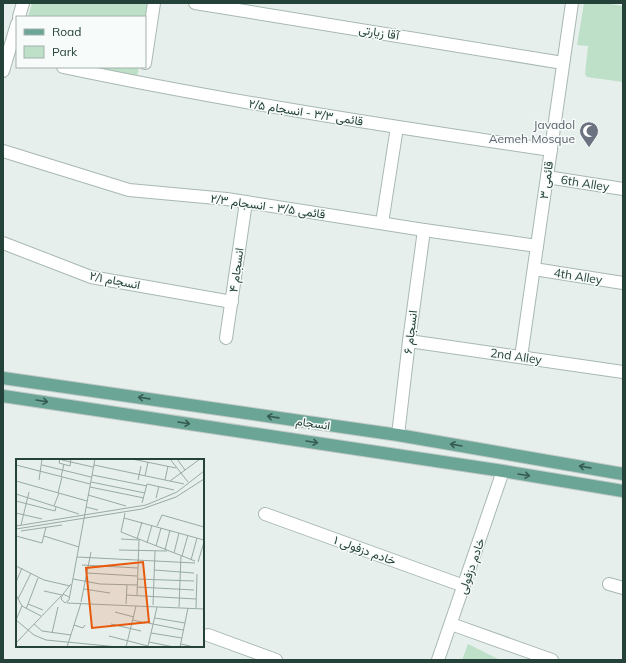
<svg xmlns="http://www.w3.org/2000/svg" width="626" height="663" font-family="Mulish,Vazirmatn,sans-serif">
	<rect width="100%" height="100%" fill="#e6efeb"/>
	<g fill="#bfe0c8">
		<polygon points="32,3 148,3 152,4 145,37 145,17 28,17"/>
		<polygon points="584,3 604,3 623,6 623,82 587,77 585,74 588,46 577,45"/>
		<polygon points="90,67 139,67 137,76"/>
		<polygon points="468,644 500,660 462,660"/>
	</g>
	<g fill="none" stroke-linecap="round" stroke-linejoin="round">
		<g stroke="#a8b8b2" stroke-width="14">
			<g id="minor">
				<polyline points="195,3 563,63"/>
				<polyline points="19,17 23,3"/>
				<polyline points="145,63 154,3"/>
				<path d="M63,67C224,101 387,126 551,150"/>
				<polyline points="3,71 17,24"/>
				<polyline points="3,151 129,190 227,199 424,230 537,246"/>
				<polyline points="547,177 623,189"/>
				<polyline points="382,223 397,127"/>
				<polyline points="3,243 91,277 232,302"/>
				<polyline points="534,269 623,283"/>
				<polyline points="226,338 246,202"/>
				<polyline points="409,341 623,372"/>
				<polyline points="521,357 572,3"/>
				<polyline points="398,435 409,341 424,230"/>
				<polyline points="265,514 464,586"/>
				<polyline points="609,584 623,588"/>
				<polyline points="451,624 552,660"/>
				<polyline points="208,635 276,660"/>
				<polyline points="438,660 503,471"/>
			</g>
		</g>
		<g stroke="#c2cac8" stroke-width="14">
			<g id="major">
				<polyline points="3,378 398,435 623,474"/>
				<polyline points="3,396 503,471 623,491"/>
			</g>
		</g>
		<use href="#minor" stroke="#fff" stroke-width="12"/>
		<use href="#major" stroke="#6aa596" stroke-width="12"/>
	</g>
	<defs><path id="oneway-shaft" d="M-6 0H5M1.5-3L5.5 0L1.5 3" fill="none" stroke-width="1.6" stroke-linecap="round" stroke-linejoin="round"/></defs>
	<g stroke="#365b51">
		<use href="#oneway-shaft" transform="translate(144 398) rotate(-172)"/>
		<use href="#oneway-shaft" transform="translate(42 401) rotate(9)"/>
		<use href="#oneway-shaft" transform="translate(273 417) rotate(-172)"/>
		<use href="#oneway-shaft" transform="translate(184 423) rotate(9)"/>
		<use href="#oneway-shaft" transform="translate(312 442) rotate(9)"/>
		<use href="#oneway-shaft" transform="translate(456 445) rotate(-170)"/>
		<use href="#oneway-shaft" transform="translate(585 467) rotate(-170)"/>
		<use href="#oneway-shaft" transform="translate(524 475) rotate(9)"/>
	</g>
	<defs>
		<g id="mosque-pin" transform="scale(1)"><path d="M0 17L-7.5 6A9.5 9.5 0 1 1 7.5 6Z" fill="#6b7280" stroke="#f7fbf9"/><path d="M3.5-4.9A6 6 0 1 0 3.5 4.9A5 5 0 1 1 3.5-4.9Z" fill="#fff"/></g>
	</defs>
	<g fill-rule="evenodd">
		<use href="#mosque-pin" x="589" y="131"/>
	</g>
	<g text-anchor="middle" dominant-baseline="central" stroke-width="3" stroke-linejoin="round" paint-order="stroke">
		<g font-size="12" fill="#24423a" stroke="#f7fbf9">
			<text transform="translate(379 32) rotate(9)">آقا زیارتی</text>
			<text transform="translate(306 112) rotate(9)">قائمی ۳/۳ - انسجام ۲/۵</text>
			<text transform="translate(546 180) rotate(-82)">قائمی ۳</text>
			<text transform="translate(585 183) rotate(9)">6th Alley</text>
			<text transform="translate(268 206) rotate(8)">قائمی ۳/۵ - انسجام ۲/۳</text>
			<text transform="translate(236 270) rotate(-82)">انسجام ۴</text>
			<text transform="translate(578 276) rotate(9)">4th Alley</text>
			<text transform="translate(115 280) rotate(11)">انسجام ۲/۱</text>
			<text transform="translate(410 332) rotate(-83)">انسجام ۶</text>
			<text transform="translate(516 356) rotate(8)">2nd Alley</text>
			<text transform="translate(313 423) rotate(8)">انسجام</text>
			<text transform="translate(365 550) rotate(20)">خادم دزفولی ۱</text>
			<text transform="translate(471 566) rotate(-71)">خادم دزفولی</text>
		</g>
		<g font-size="12" fill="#5b616d" stroke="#f7fbf9" text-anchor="end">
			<text x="575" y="124">Javadol<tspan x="575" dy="14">Aemeh Mosque</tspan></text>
		</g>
	</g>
	<g transform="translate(16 459)">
		<rect width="188" height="188" fill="#e6efeb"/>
		<path fill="none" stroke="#98aaa4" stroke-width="1" d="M44,0L43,4L54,7L55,0M116,0L160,9M154,0L172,23M161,0L169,11M46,1L77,8M0,6L74,25M26,6L75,18M78,6L168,25M76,16L131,27M129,17L132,3M45,18L48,5M23,21L26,0M122,21L125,7M149,21L152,7M0,22L71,42M154,22L184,0M75,23L129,34M74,28L128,39M42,34L46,18M0,35L63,55M72,36L110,47M140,39L143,27M0,42L39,52L40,48M126,44L131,25L158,31M38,47L43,34M70,48L82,51M0,54L26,60M109,54L108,59L188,81M108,59L105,73L179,102M5,66L13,33M0,67L130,46L161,33L188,12M141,67L146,56L188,68M0,70L126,50L160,38L188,20M5,72L46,66M0,77L26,84L30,68M28,77L63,88M105,80L123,81L121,136M121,80L126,63M131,84L136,66M140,87L145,69M103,91L151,92M149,91L154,71M158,94L163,74M166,97L172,76M61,98L179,104M175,101L181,79M182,103L188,83M66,106L122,109M0,107L28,121L54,127M138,111L178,114M71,114L121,117M57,120L84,125L121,126M121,120L178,122M0,123L6,109M121,128L178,131M68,130L94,134M28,132L46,136M47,135L55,125M0,136L6,147L25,157M110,136L180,140M53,138L47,135L45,140L49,144L53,141L79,0M2,140L15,114M65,143L75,93M51,144L188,150M12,145L27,151M110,145L111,126M137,146L139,92M163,148L165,97M180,149L181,115M10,150L22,119M99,153L118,158M139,159L169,164M0,161L18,176L30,181L102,188M0,161L6,147M117,161L129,164M132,164L167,171M18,165L26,172L55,176M95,165L125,172M58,166L67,169L69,166M36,174L42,148M135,174L166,179M93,177L132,187L141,148M133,183L158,188M0,184L45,137M165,185L178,188M51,188L65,144M110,188L120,147M164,188L172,149"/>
		<path fill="#e8590c" fill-opacity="0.15" stroke="#e8590c" stroke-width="2" d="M127,103L133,163L76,169L70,109Z"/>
		<rect width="188" height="188" fill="none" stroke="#24423a" stroke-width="2"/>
	</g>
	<rect width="626" height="663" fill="none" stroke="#24423a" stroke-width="8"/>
	<rect x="16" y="16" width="130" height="52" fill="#f7fbf9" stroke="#a3b1ad"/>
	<rect x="24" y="29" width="20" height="6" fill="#6aa596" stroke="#a3b1ad"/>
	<text x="52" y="36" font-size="12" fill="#24423a">Road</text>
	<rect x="24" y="46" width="20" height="12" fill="#bfe0c8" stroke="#a3b1ad"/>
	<text x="52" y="56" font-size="12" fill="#24423a">Park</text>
</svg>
